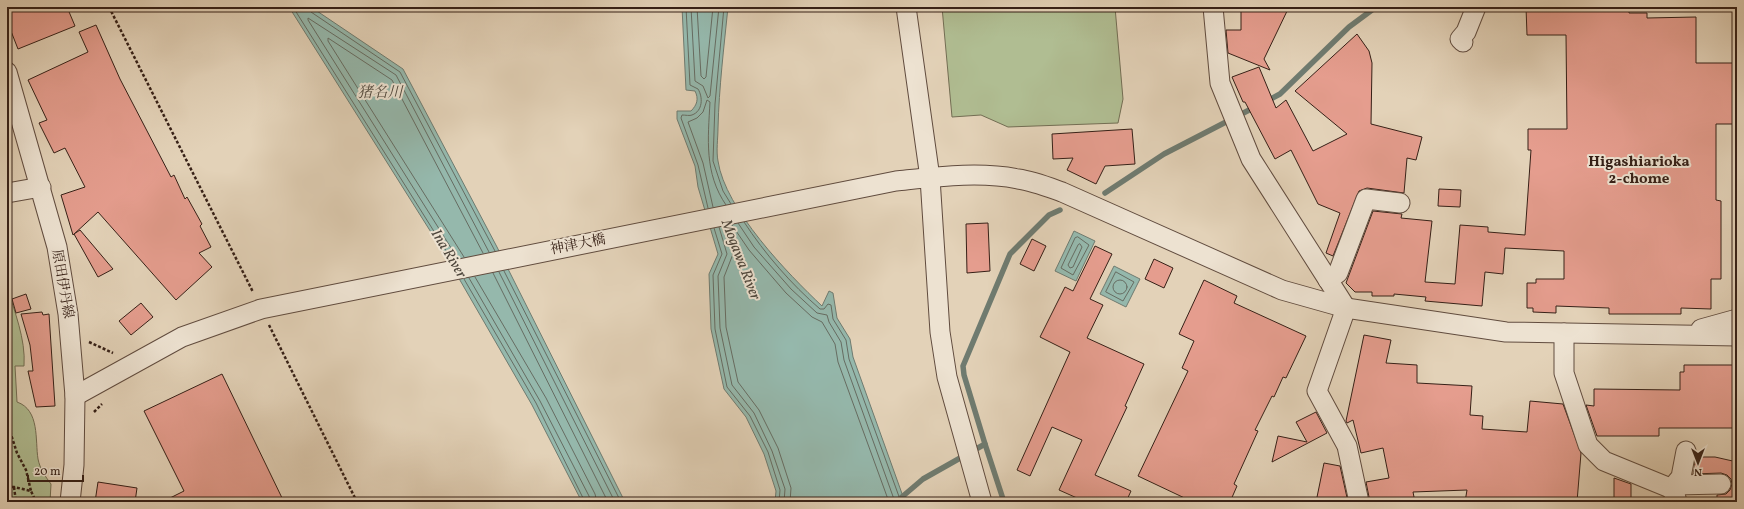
<svg xmlns="http://www.w3.org/2000/svg" width="1744" height="509" font-family="Vollkorn,'Noto Serif JP',serif">
	<rect width="100%" height="100%" fill="#e3d2b8"/>
	<filter id="stains"><feTurbulence type="fractalNoise" baseFrequency=".005" numOctaves="4"/><feColorMatrix values="0 0 0 0 .2 0 0 0 0 .09 0 0 0 0 .02 0 0 0 .5 -.17"/></filter>
	<radialGradient id="worn" r=".72"><stop offset=".6" stop-color="#630" stop-opacity="0"/><stop offset="1" stop-color="#630" stop-opacity=".3"/></radialGradient>
	<g fill="#b0bd92" stroke="#736e54">
		<polygon points="942,7 1115,7 1123,99 1118,123 1008,127 981,115 952,117"/>
		<path d="M7,286C14,311 26,339 24,366H15L17,402C40,410 35,440 38,459C40,469 45,476 51,484L50,502H7Z"/>
	</g>
	<g fill="#95b8ac" stroke="#6f7b70">
		<polygon points="289,7 311,7 403,69 497,247 625,502 582,502 532,405 446,256"/>
		<path d="M682,7H728C724,47 719,87 718,128C718,138 716,151 718,161C725,209 788,274 822,306L829,291L833,293L837,318L850,339L853,357L905,502H775L776,491L764,454L746,417L724,389L711,329L709,274L718,254L698,187L695,166L677,119V111H691C697,105 699,99 695,91L686,90Z"/>
		<polygon points="1074,231 1095,241 1076,281 1055,271"/>
		<polygon points="1114,266 1140,279 1126,307 1100,294"/>
	</g>
	<g fill="none" stroke-linecap="round" stroke-linejoin="round">
		<g stroke="#666c62" stroke-width="1">
			<polyline points="293,7 452,260"/>
			<polyline points="309,7 311,12 400,72 495,251"/>
			<path d="M686,7L690,85L698,89C703,97 703,111 692,115C690,116 685,115 682,115L681,118L698,165L708,208"/>
			<polyline points="691,7 695,81 703,86 708,98 710,96 719,7"/>
			<polyline points="697,7 701,76 704,79 706,77 713,7"/>
			<polyline points="724,7 715,104 713,161 723,191 731,204"/>
			<path d="M713,207L703,163L688,122L697,118L703,112L707,100L710,102C708,139 704,173 726,205"/>
			<path d="M744,222C765,254 791,284 820,309H824L828,304L831,305L833,319L846,340L849,359L901,502"/>
			<polyline points="738,223 754,247 791,289 817,313 827,315 829,322 841,342 844,360 895,502"/>
			<polyline points="732,225 749,250 786,293 812,317 822,322 835,344 838,362 889,502"/>
			<polyline points="725,226 733,254 724,277 726,327 738,382 759,410 778,448 791,488 790,502"/>
			<polyline points="719,227 727,254 718,276 720,328 732,385 754,413 772,451 785,489 784,502"/>
			<polyline points="714,228 722,254 713,275 715,329 727,387 750,416 768,452 780,490 779,502"/>
			<polygon points="1078,237 1089,245 1073,275 1061,268 1075,238"/>
			<polygon points="1080,244 1082,247 1073,267 1070,268 1068,265 1078,245"/>
			<polyline points="464,257 328,41 328,38 392,80 483,253"/>
			<polyline points="458,259 308,20 308,18 396,75 489,252"/>
			<polyline points="504,271 621,502"/>
			<polyline points="499,272 615,502"/>
			<polygon points="1116,272 1134,282 1123,301 1106,292"/>
			<polyline points="493,273 608,502"/>
			<polyline points="475,277 546,398 595,494 597,502"/>
			<polyline points="469,278 540,401 589,496 591,502"/>
			<polyline points="464,279 536,403 585,502"/>
			<circle cx="1120" cy="287" r="7"/>
		</g>
		<g stroke="#6f7b70" stroke-width="5.5">
			<polyline points="1267,101 1280,94 1349,27 1376,7"/>
			<polyline points="1105,193 1164,154 1255,107"/>
			<polyline points="985,444 1004,502"/>
			<polyline points="896,502 923,479 985,444 964,375 963,366 1010,254 1049,215 1060,210"/>
		</g>
	</g>
	<g fill="#e59d8e" stroke="#362017">
		<polygon points="23,7 67,7 75,26 18,49 7,21 7,13"/>
		<polygon points="1241,7 1289,7 1264,59 1270,70 1228,53 1226,30 1241,30"/>
		<polygon points="1526,7 1629,7 1629,13 1647,13 1647,18 1696,17 1696,63 1737,63 1737,124 1716,124 1716,200 1721,201 1721,279 1711,279 1711,309 1681,308 1681,314 1609,314 1609,308 1556,306 1556,313 1533,312 1533,308 1527,308 1527,283 1536,283 1536,279 1564,279 1564,251 1505,248 1503,274 1485,272 1482,306 1425,301 1426,297 1394,294 1394,296 1372,296 1372,292 1355,292 1346,283 1373,211 1402,214 1401,218 1432,221 1425,282 1455,284 1460,225 1488,227 1488,232 1525,235 1531,150 1528,150 1528,129 1567,129 1566,35 1527,35"/>
		<polygon points="96,25 120,79 171,177 174,175 185,199 187,197 202,224 200,226 211,247 199,253 212,267 176,300 98,212 73,235 61,195 85,187 65,148 54,153 39,123 47,120 28,80 88,52 79,32"/>
		<polygon points="1357,34 1369,51 1372,63 1371,124 1422,137 1416,160 1407,158 1404,193 1367,188 1359,191 1333,256 1326,253 1340,213 1318,204 1291,150 1275,159 1245,102 1243,102 1232,77 1259,67 1276,108 1286,100 1313,151 1347,134 1295,91"/>
		<polygon points="1132,129 1135,164 1105,166 1096,184 1067,170 1073,158 1053,159 1052,134"/>
		<polygon points="1439,189 1461,190 1460,207 1438,206"/>
		<polygon points="988,223 990,271 967,273 966,224"/>
		<polygon points="80,230 113,269 98,277 74,234"/>
		<polygon points="1032,239 1046,246 1034,271 1020,264"/>
		<polygon points="1095,246 1112,254 1090,299 1103,305 1087,338 1144,364 1125,406 1127,407 1095,475 1131,491 1126,502 1086,502 1059,490 1082,440 1052,427 1030,476 1017,470 1070,352 1040,337 1065,287 1073,291"/>
		<polygon points="1154,259 1173,268 1164,288 1145,279"/>
		<polygon points="1204,280 1237,296 1234,303 1306,336 1286,378 1283,377 1274,397 1272,396 1255,430 1258,431 1234,484 1237,486 1230,502 1193,502 1138,476 1188,371 1182,368 1194,341 1179,334"/>
		<polygon points="26,294 31,309 16,313 12,299"/>
		<polygon points="141,303 153,317 131,335 119,321"/>
		<polygon points="42,312 43,315 49,314 55,406 36,407 28,371 33,371 30,345 21,314"/>
		<polygon points="1364,335 1391,340 1386,363 1417,365 1417,383 1472,386 1470,415 1483,416 1482,429 1527,432 1530,401 1563,404 1581,453 1577,502 1465,502 1467,490 1413,492 1415,502 1370,502 1366,482 1389,478 1383,448 1361,453 1353,420 1347,423 1346,421"/>
		<polygon points="1684,365 1737,365 1737,428 1659,428 1659,436 1597,436 1586,405 1594,406 1594,389 1680,390 1680,372 1684,372"/>
		<polygon points="222,374 284,502 162,502 184,491 144,411"/>
		<polygon points="1316,412 1327,433 1272,462 1278,436 1307,442 1296,422"/>
		<polygon points="1696,457 1715,457 1737,462 1737,502 1717,502 1717,495 1726,494 1730,490 1732,484 1731,479 1727,475 1721,473 1693,474"/>
		<polygon points="1324,463 1340,466 1348,502 1316,502"/>
		<polygon points="1614,478 1631,484 1631,502 1614,502"/>
		<polygon points="98,482 137,488 135,502 95,502"/>
	</g>
	<g fill="none" stroke-linecap="round" stroke-linejoin="round">
		<g stroke="#614c3f" stroke-width="21">
			<g id="minor">
				<polyline points="906,7 930,178 940,332 947,377 982,502"/>
				<polyline points="1213,7 1220,83 1251,159 1346,308 1317,391 1347,446 1359,502"/>
				<polyline points="1463,42 1460,39 1466,32 1476,7"/>
				<polyline points="7,72 57,247 68,314 75,396 74,465 70,502"/>
				<polyline points="7,193 41,187"/>
				<polyline points="1328,280 1338,273 1366,199 1400,203"/>
				<polyline points="1701,329 1737,319"/>
				<polyline points="1564,333 1564,373 1588,445 1604,461 1670,488 1675,494 1677,502"/>
				<path d="M75,396L182,337L261,309L896,181C935,177 979,171 1018,179C1033,181 1048,187 1062,192L1282,290L1346,308L1506,332L1737,336"/>
				<polyline points="1675,485 1721,484"/>
				<polyline points="1671,489 1681,477 1686,451"/>
			</g>
		</g>
		<g stroke="#362017" stroke-width="2.5" stroke-dasharray="3 2" stroke-linecap="butt">
			<polyline points="109,7 253,292"/>
			<polyline points="7,45 10,54"/>
			<polyline points="269,325 357,502"/>
			<polyline points="89,342 113,353"/>
			<polyline points="94,412 102,404"/>
			<polyline points="7,422 17,453 26,470 31,491"/>
			<polyline points="7,487 14,487 31,491 36,502"/>
			<polyline points="14,487 16,502"/>
		</g>
		<use href="#minor" stroke="#ede2d1" stroke-width="19"/>
	</g>
	<g text-anchor="middle" dominant-baseline="central" stroke-width="4" stroke-linejoin="round" paint-order="stroke">
		<g font-size="14" fill="#362017" stroke="#ede2d1">
			<text transform="translate(578 245) rotate(-11)">神津大橋</text>
			<text transform="translate(62 284) rotate(80)">原田伊丹線</text>
		</g>
		<g font-size="15" font-style="italic" fill="#4e463c" stroke="#ede2d1">
			<text x="380" y="93">猪名川</text>
			<text transform="translate(448 254) rotate(59)">Ina River</text>
			<text transform="translate(740 260) rotate(69)">Mogawa River</text>
		</g>
		<g font-size="15" font-weight="bold" fill="#362017" stroke="#ede2d1">
			<text x="1639" y="162">Higashiarioka<tspan x="1639" dy="17">2-chome</tspan></text>
		</g>
	</g>
	<rect width="1744" height="509" fill="none" stroke="#e3d2b8" stroke-width="24"/>
	<rect x="8" y="8" width="1728" height="493" fill="none" stroke="#362017" stroke-width="2"/>
	<rect x="12" y="12" width="1720" height="485" fill="none" stroke="#362017"/>
	<g transform="translate(1698 463) rotate(180)" stroke="#ede2d1" stroke-width="3" paint-order="stroke">
	<path d="M0-3L7 15L0 10L-7 15Z" fill="#362017"/>
	<text y="-6" font-size="11" font-weight="bold" text-anchor="middle" fill="#362017">N</text>
	</g>
	<path d="M28 475v6h55v-6" fill="none" stroke="#362017" stroke-width="2"/>
	<text x="34" y="475" font-size="12" fill="#362017" stroke="#ede2d1" stroke-width="3" paint-order="stroke">20 m</text>
	<rect width="100%" height="100%" filter="url(#stains)"/>
	<rect width="100%" height="100%" fill="url(#worn)"/>
</svg>
